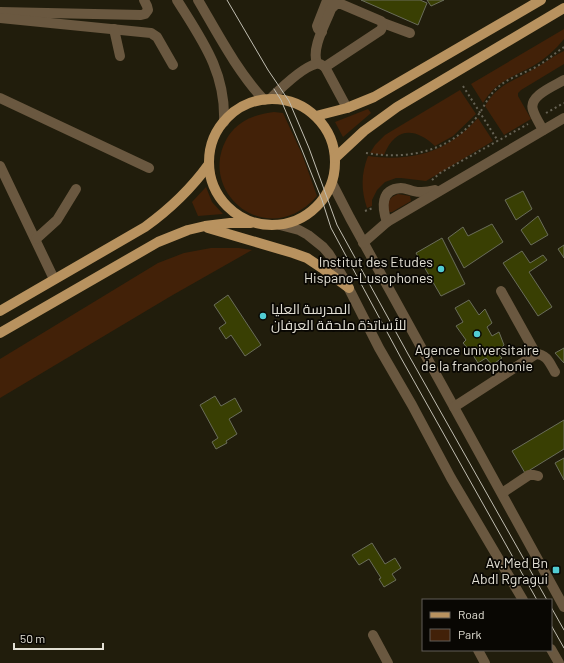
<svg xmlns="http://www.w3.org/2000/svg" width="564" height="663" font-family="Barlow,Cairo,sans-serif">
	<rect width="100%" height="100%" fill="#211d0c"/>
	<g fill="#422108">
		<path d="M564,29V39C555,50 545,59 533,66C513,77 496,81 483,103L471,84Z"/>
		<path d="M564,51V64L521,90L518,93V96L531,119L504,135L485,106C498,83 517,80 537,67C547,62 554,55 564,51Z"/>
		<path d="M460,90L476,114L453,136L435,146C415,127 395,127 384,155L370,153L375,145L385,135Z"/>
		<polygon points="368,109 371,113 343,137 335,122"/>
		<path d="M274,112L283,113L302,154L317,196C267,253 193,190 229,135C240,120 256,114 274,112Z"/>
		<path d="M478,118L493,141L426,181L401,178H396L385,182L377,190L372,200V206L367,208C361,190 361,174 368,156C414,162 447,152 478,118Z"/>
		<polygon points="206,187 212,202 223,214 198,216 192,202"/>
		<polygon points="398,194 410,196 411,201 392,212 389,212 388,202 392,197"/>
		<polygon points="211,248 239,248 252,250 171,296 0,398 0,359 158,263 184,253"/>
	</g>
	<g fill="#393f03" stroke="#6a6d5a">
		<polygon points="361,0 420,0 427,3 418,25"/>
		<polygon points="427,0 444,0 431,6"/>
		<polygon points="523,191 532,209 516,220 505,200"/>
		<polygon points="538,216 548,235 531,245 521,230"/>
		<polygon points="492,224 503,242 464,268 448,238 463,227 468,236"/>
		<polygon points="442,238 465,284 441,296 416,253"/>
		<polygon points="564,245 564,258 558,249"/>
		<polygon points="522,251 530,263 543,255 547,260 529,272 552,307 538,316 503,263"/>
		<polygon points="228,295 261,345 245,356 231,335 226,339 219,328 226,323 214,305"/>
		<polygon points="469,300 479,315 485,309 492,323 487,327 492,336 499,332 504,345 497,352 502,358 492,365 486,358 478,363 471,352 463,343 466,340 456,326 463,322 455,308"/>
		<polygon points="564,348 564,363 555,353"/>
		<polygon points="215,396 221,406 235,398 242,411 229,419 237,434 226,441 227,443 216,449 212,442 218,438 200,405"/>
		<polygon points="564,420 564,449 525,473 512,451"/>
		<polygon points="564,458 564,480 555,463"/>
		<polygon points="372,543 385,564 395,558 401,568 392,574 396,580 384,587 379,579 381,578 369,559 359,565 352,555"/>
	</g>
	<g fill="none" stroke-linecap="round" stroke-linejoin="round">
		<g stroke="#676355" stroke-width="2" stroke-dasharray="2 3" stroke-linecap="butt">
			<polyline points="463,86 498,141"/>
			<polyline points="546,113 564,103"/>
			<path d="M366,153C407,160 449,152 476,118C484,108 488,96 497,88C508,78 522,74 534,68C545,62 554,54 564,47"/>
			<polyline points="432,180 440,173 528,124"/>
			<polyline points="365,211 373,208"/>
		</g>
		<g stroke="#6a5840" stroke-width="10">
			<path d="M177,0C202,40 226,72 224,122"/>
			<path d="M198,0C218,34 237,71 264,100"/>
			<polyline points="0,12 141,15 145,14 148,10 147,6 144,0"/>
			<polyline points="0,18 151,33 157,37 173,65"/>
			<polyline points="383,23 410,33"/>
			<polyline points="114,29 120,56"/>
			<polyline points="322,32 318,29 317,26 326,3 331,1 336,4"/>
			<path d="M317,63C311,48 326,23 331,9L336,4H341L381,21L383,25L381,30L325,67"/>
			<polyline points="0,98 149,168"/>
			<path d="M270,99C280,89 303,67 316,64C320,63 322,65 325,67L347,108"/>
			<path d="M543,130C540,124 535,117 533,110C528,96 554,86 564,80"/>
			<polyline points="0,166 54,279"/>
			<polyline points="332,183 350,218 564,607"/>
			<path d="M387,222C382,208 380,189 401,188C405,188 409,190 413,191C421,193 428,192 435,190"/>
			<polyline points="280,225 299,230 308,235 323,247 329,254 343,277 379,348 412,405 451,478 523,600"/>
			<polyline points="36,239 57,220 76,189"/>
			<polyline points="363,243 387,222 564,118"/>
			<polyline points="501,291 536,354"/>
			<path d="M454,407L536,354C547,354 550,364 555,372"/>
			<polyline points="502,493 529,475 534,475 538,476"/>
			<polyline points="373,635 388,663"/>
			<polyline points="551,649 559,663"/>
			<polyline points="478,650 485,663"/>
		</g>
		<g stroke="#b8925f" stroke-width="10">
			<circle cx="272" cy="162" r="63"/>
			<polyline points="316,116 347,108 374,97 541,0"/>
			<polyline points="335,158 364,131 397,107 564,8"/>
			<polyline points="208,228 293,253 307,258 322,268 349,288"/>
			<path d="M0,311L145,227C170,209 191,189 209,164"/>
			<polyline points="0,333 158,242 188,230 205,226 230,223 251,223"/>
		</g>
		<g stroke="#c1beb2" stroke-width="1">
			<polyline points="227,0 268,70 289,101 309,148 337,225 408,354 547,600"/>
			<polyline points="274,89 281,100 302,150 322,200 331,228 401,358 537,600"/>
			<polyline points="551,607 564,630"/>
			<polyline points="551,625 564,648"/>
		</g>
	</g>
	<g fill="#51ccd2" stroke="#090703" stroke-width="1.5">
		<circle cx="441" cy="269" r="4"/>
		<circle cx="263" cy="316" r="4"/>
		<circle cx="477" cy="334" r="4"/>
		<rect x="552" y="566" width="8" height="8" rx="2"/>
	</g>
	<g text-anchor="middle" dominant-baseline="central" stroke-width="3.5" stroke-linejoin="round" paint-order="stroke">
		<g font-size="14" fill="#e2dfd4" stroke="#090703" text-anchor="end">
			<text x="433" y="261">Institut des Etudes<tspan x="433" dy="16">Hispano-Lusophones</tspan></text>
			<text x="271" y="308" text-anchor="start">المدرسة العليا<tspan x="271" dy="16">للأساتذة ملحقة العرفان</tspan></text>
			<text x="477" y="349" text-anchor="middle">Agence universitaire<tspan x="477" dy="16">de la francophonie</tspan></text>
			<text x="548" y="562">Av.Med Bn<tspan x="548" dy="16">Abdl Rgragui</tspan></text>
		</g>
	</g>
	<rect x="422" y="599" width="130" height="52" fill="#090703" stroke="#605d57"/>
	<rect x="430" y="612" width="20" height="6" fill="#b8925f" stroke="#605d57"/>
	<text x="458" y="619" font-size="12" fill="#e2dfd4">Road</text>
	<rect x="430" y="629" width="20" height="12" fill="#422108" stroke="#605d57"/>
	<text x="458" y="639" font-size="12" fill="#e2dfd4">Park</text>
	<path d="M14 643v6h89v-6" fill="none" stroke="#e2dfd4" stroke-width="2"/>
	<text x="20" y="643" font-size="12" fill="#e2dfd4" stroke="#090703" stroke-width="3" paint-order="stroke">50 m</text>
</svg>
